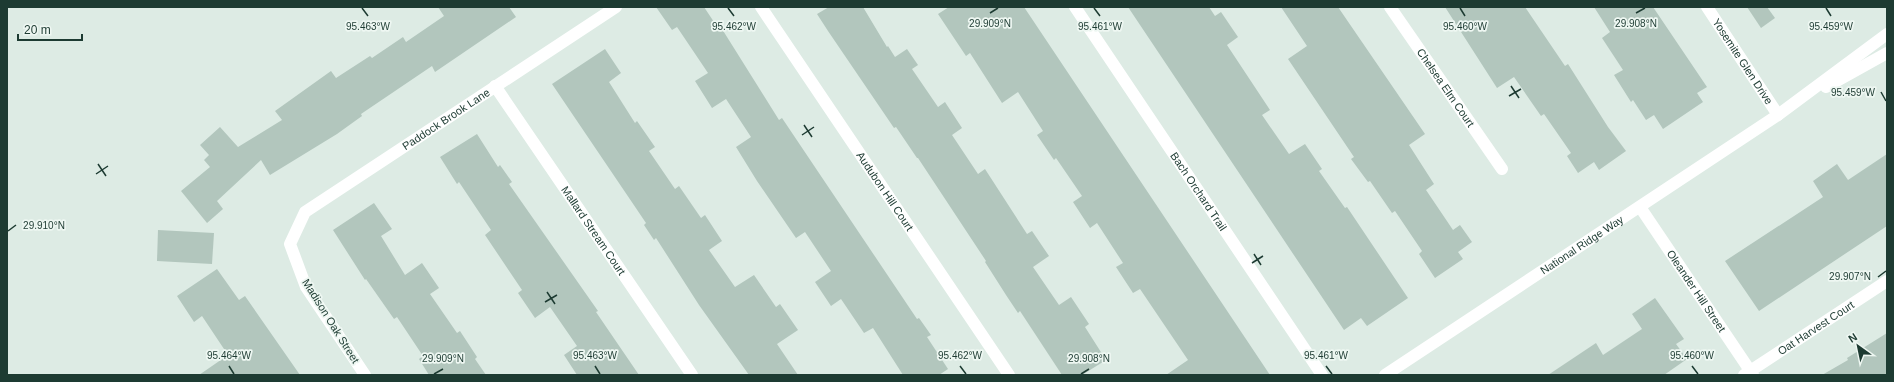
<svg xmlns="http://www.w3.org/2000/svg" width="1894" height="382" font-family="Helvetica,sans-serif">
	<rect width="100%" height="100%" fill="#ddebe4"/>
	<g fill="#b2c6bd">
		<polygon points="438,7 509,7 516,17 435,72 432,66 361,114 362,116 337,134 270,175 261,160 217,201 223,209 207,223 181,191 210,167 204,160 209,155 200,145 220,127 238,147 282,120 275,111 331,71 336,78 370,56 372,58 403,37 406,42 444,16"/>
		<polygon points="656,7 704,7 720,31 722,29 779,120 782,118 917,319 919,318 931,335 927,337 948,369 939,375 903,375 873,328 864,333 841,299 831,306 815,282 831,271 805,232 796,238 757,181 736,147 751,137 726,99 712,108 695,81 708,73 677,27 672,30"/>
		<polygon points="829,7 863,7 887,47 888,46 895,57 907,49 918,65 912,69 938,107 945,102 962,128 952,135 978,174 985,169 1027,234 1032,231 1049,256 1033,267 1059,305 1071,297 1089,324 1085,327 1106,360 1082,375 1062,375 1020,311 1018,313 1006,295 985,262 986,261 918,158 917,158 896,127 894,128 828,31 817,14"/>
		<polygon points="949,7 1024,7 1270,375 1166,375 1188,360 1140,289 1133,293 1116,267 1123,263 1097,223 1090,228 1073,202 1082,196 1056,158 1054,160 1037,135 1043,131 1018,92 1002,103 970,53 966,56 938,14"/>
		<polygon points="1128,7 1209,7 1215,16 1221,12 1238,37 1227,45 1270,110 1262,115 1289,154 1305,144 1322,169 1319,171 1345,208 1347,207 1408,298 1367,326 1361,318 1344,330"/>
		<polygon points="1281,7 1338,7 1425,134 1409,145 1434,184 1426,190 1453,230 1460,225 1472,242 1458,252 1463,259 1435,278 1419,254 1422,251 1395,211 1392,213 1370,181 1368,182 1351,159 1354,157 1288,59 1307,46"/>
		<polygon points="1445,7 1525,7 1565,66 1568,64 1608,127 1626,151 1599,170 1594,162 1578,173 1567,156 1571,153 1544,114 1541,116 1514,77 1497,88"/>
		<polygon points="1594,7 1653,7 1707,87 1697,93 1703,102 1663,129 1654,115 1646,120 1633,100 1631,102 1614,75 1623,70 1602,38 1610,32"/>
		<polygon points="1747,7 1767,7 1775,18 1761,28"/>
		<polygon points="605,49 621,73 609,82 635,123 637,121 655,147 649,151 675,189 679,186 701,218 705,215 722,241 709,250 735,287 754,275 776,307 780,304 798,330 777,344 798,375 749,375 699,305 656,238 654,240 644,225 646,223 552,84"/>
		<polygon points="477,134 498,167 500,165 512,182 509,184 598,311 596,312 639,375 577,375 564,355 577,346 550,307 535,318 518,293 522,290 485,235 491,230 459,182 457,184 440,157"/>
		<polygon points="1887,154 1887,226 1759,311 1725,261 1823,197 1813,181 1837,164 1848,180"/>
		<polygon points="374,203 392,229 381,236 405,275 422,263 439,288 430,294 457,333 460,331 477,357 475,359 486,375 429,375 419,359 423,356 397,317 394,319 366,279 365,280 333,230"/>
		<polygon points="158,230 214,233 212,264 157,261"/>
		<polygon points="217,269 239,300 245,296 300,375 199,375 228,355 202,316 194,322 177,296"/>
		<polygon points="1655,298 1684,339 1676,344 1687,359 1664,375 1548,375 1596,343 1603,355 1642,329 1632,314"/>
		<polygon points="1887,333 1887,375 1822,375 1848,360 1847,358"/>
	</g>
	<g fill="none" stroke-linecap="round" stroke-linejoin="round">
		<g stroke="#fff" stroke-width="12">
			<path id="s1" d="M761,7L1009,375"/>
			<path id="s2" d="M1075,7L1322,375"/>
			<path id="s3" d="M1390,7L1502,169"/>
			<path id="s4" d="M1707,7L1778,115"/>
			<path id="s5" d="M495,86L692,375"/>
			<path id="s6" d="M365,375L306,287L290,244L305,212L616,7"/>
			<path id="s7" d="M1744,375L1887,281"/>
		</g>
		<g stroke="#fff" stroke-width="12">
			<polyline points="1826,87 1887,53"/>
			<path id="s8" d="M1640,207L1753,375"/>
			<path id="s9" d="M1385,375L1778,115L1887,34"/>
		</g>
	</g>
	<path fill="none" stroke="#1d3b32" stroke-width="1.5" d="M362,8L368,16M728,8L734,16M1094,8L1100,16M1460,8L1465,16M1826,8L1831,16M990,13L998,8M1636,13L1645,8M1511,86L1519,98M1881,92L1886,101M1509,96L1521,89M804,125L812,137M802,135L814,127M98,164L106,176M96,174L108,166M8,231L16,225M1254,254L1261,265M1252,263L1263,256M1878,277L1886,271M547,292L555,304M545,302L557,295M229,366L234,374M595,366L600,374M960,366L966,374M1326,366L1332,374M1692,366L1698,374M434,374L443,369M1081,374L1089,369"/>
	<g text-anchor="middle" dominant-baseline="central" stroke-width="3.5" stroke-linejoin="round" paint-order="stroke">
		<g font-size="11" fill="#1d3b32" stroke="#eef7f2">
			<text stroke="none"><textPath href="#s4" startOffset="65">Yosemite Glen Drive</textPath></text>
			<text stroke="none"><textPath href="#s3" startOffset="98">Chelsea Elm Court</textPath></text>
			<text stroke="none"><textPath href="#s6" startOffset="356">Paddock Brook Lane</textPath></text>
			<text stroke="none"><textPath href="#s1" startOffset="222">Audubon Hill Court</textPath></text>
			<text stroke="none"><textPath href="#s2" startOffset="222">Bach Orchard Trail</textPath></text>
			<text stroke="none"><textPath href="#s5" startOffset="175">Mallard Stream Court</textPath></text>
			<text stroke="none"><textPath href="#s9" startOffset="236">National Ridge Way</textPath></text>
			<text stroke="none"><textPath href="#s8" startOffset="101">Oleander Hill Street</textPath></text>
			<text transform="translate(331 321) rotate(58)">Madison Oak Street</text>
			<text stroke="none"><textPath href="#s7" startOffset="86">Oat Harvest Court</textPath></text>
		</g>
	</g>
	<g font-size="10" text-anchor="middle" fill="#1d3b32" stroke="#eef7f2" stroke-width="3.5" stroke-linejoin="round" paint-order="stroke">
		<text x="990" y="27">29.909°N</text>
		<text x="1636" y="27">29.908°N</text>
		<text x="1831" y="30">95.459°W</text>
		<text x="368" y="30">95.463°W</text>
		<text x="734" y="30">95.462°W</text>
		<text x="1100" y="30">95.461°W</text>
		<text x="1465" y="30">95.460°W</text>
		<text x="1853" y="96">95.459°W</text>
		<text x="44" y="229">29.910°N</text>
		<text x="1850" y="280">29.907°N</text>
		<text x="229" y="359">95.464°W</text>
		<text x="595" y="359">95.463°W</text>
		<text x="960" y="359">95.462°W</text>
		<text x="1326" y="359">95.461°W</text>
		<text x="1692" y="359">95.460°W</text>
		<text x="443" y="362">29.909°N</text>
		<text x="1089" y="362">29.908°N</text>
	</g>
	<rect width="1894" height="382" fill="none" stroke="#1d3b32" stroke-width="16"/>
	<g transform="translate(1858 346) rotate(327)" stroke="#eef7f2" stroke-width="3" paint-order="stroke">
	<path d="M0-3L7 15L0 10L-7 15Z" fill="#1d3b32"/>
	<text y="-6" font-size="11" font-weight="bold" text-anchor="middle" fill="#1d3b32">N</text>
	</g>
	<path d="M18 34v6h64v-6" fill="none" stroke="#1d3b32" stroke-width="2"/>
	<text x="24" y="34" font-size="12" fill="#1d3b32" stroke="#eef7f2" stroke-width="3" paint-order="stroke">20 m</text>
</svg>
